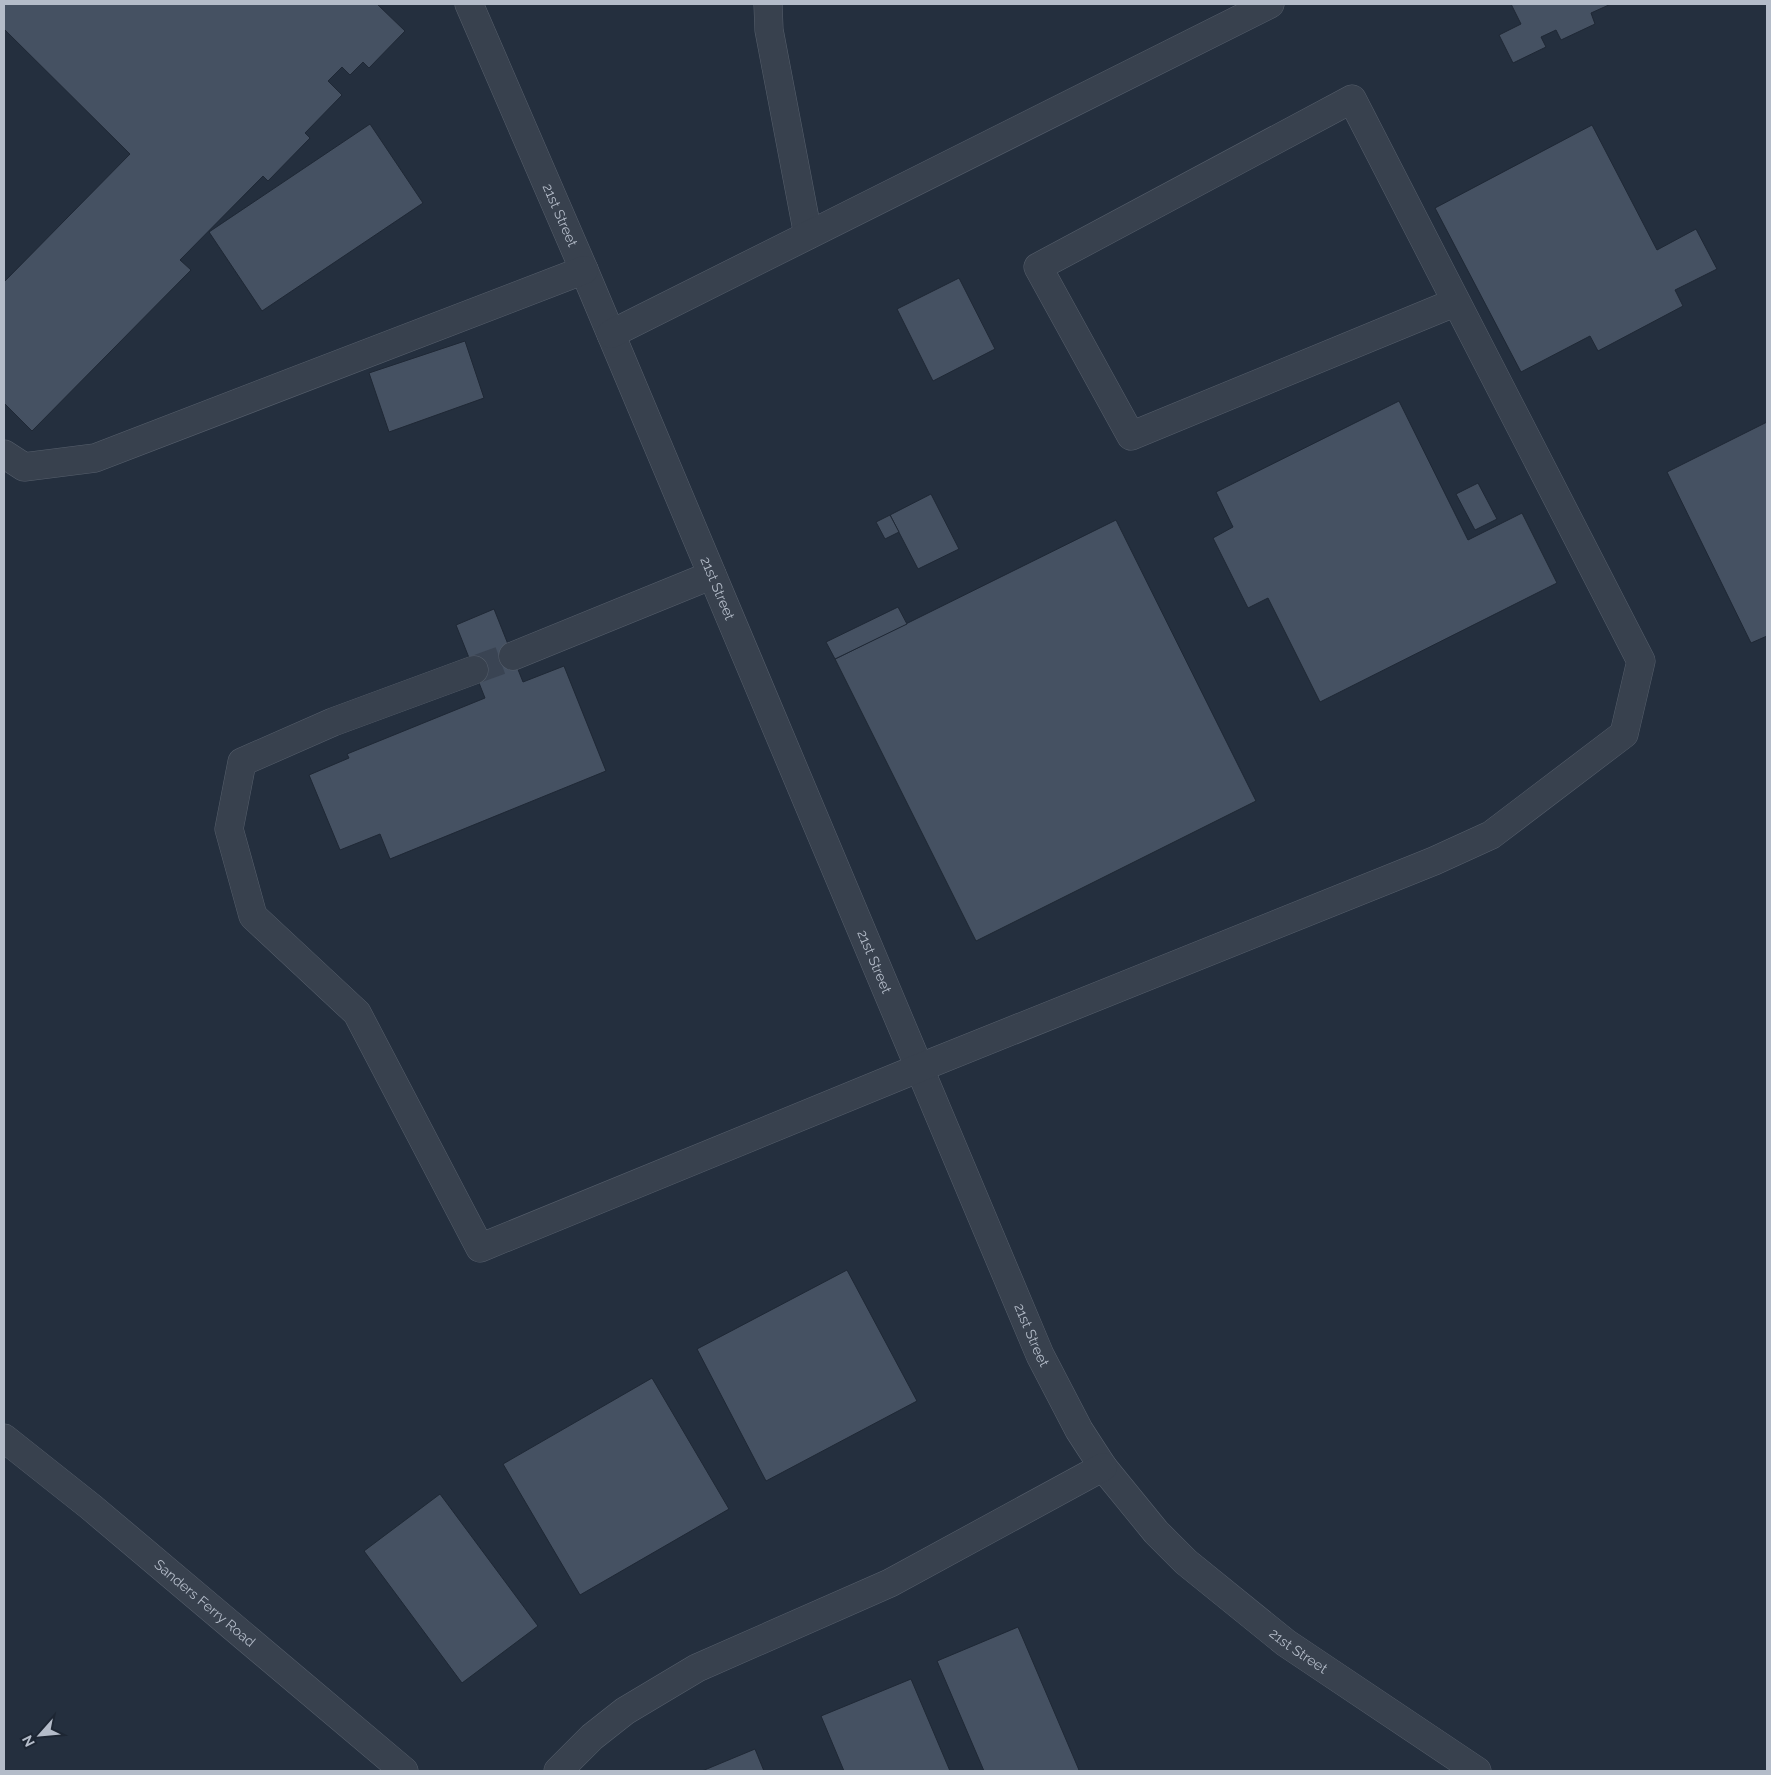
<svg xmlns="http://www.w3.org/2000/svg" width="1771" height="1775" font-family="Raleway,sans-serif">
	<rect width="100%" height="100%" fill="#242f3e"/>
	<g fill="#455162" stroke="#1f2835">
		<polygon points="4,4 377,4 405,31 369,68 363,62 350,75 342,67 328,81 342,95 305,133 310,138 268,181 263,176 180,260 191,270 32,431 4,403 4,282 130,154 4,29"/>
		<polygon points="1511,4 1611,4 1591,13 1595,24 1561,40 1556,30 1541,37 1546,47 1513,63 1499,35 1521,24"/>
		<polygon points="370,124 423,203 262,311 209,232"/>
		<polygon points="1592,125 1657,250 1696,229 1717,269 1675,290 1683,306 1598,351 1590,336 1521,372 1435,208"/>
		<polygon points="959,278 995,349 933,381 897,309"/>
		<polygon points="465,341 484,398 389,432 369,373"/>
		<polygon points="1399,401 1468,540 1522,513 1557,583 1320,702 1268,598 1248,608 1213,538 1233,527 1216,492"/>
		<polygon points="1767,422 1767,636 1751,643 1667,472"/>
		<polygon points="1478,483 1497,519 1475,530 1456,494"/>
		<polygon points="931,494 959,549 918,569 890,515"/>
		<polygon points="890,515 899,532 885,539 876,522"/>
		<polygon points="1116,520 1256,801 976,941 835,659"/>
		<polygon points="898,607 907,624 835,659 826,642"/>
		<polygon points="494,609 523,682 564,666 606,771 390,859 380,834 340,850 309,775 349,758 347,754 485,698 456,625"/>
		<polygon points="847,1270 917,1401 766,1481 697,1349"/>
		<polygon points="652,1378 729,1509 580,1595 503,1464"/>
		<polygon points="440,1494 538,1626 462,1683 364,1551"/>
		<polygon points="1018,1627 1079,1770 1076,1771 984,1771 937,1661"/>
		<polygon points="911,1679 950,1771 844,1771 821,1716"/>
		<polygon points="755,1749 764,1771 702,1771"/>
	</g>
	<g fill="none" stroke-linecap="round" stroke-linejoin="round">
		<polyline stroke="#3a4453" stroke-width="28" stroke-dasharray="28 14" stroke-linecap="butt" points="474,670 513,656"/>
		<g stroke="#565f6c" stroke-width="29">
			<g id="minor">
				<path id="s1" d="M469,4L584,270L1040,1355L1079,1430L1103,1467L1156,1532L1186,1562L1286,1643L1477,1771"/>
				<polyline points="768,4 769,30 808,235"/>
				<polyline points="611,334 1270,4"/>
				<polyline points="4,454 24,467 95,458 584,270"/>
				<polyline points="513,656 712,575"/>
				<polyline points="474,670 333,722 242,762 229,829 253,916 357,1013 480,1248 919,1068 1434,861 1491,835 1624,734 1641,661 1352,99 1038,267 1131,436 1456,302"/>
				<path id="s2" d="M4,1438L91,1507L404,1771"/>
				<polyline points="558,1771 592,1737 625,1711 697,1668 890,1583 1103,1467"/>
			</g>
		</g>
		<use href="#minor" stroke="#38414e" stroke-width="28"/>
	</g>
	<g text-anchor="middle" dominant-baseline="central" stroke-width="4.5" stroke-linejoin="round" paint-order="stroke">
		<g font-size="14" fill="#b4bcc9" stroke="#1d2633">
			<text stroke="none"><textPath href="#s1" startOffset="230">21st Street</textPath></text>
			<text stroke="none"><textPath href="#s1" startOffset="635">21st Street</textPath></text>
			<text stroke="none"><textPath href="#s1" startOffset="1040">21st Street</textPath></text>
			<text stroke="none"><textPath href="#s1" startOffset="1445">21st Street</textPath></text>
			<text stroke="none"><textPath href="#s2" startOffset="260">Sanders Ferry Road</textPath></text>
			<text stroke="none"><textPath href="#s1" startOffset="1865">21st Street</textPath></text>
		</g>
	</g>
	<rect width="1771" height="1775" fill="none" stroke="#b4bcc9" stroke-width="10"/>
	<g transform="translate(40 1735) rotate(243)" stroke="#1d2633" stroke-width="4" paint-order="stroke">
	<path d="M0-4L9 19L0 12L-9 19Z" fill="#b4bcc9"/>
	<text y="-8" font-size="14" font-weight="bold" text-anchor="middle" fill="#b4bcc9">N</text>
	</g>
</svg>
